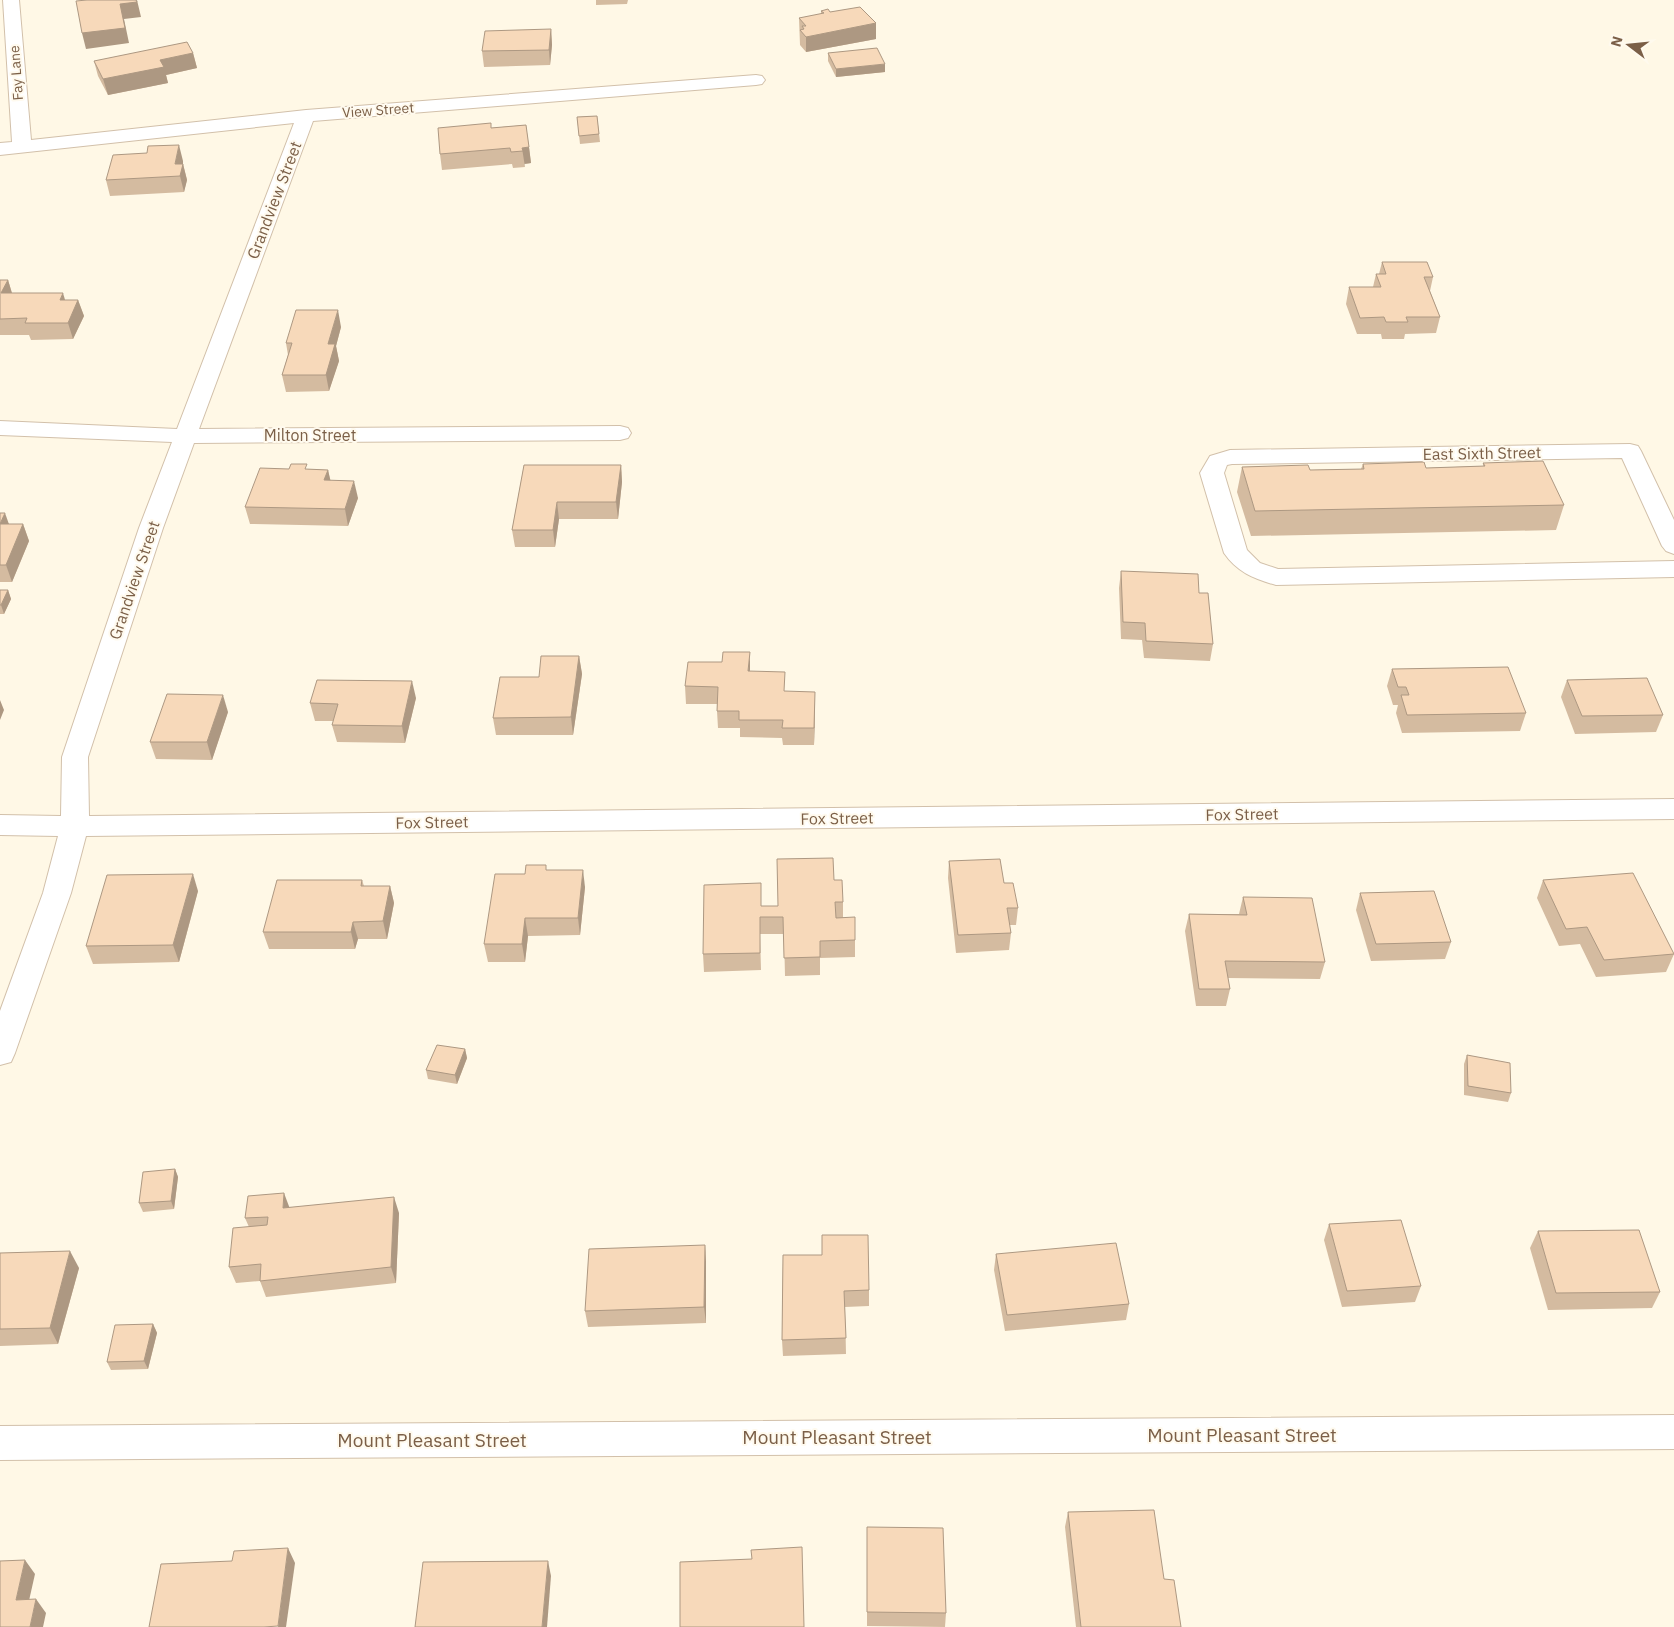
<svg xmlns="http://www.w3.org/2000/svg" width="1674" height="1627" font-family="'IBM Plex Sans',sans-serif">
	<rect width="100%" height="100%" fill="#fff8e6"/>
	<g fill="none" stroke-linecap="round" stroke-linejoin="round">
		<g stroke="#d2c0aa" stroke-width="2">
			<g id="minor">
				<polygon points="3,0 19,0 31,140 306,110 756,75 762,76 765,80 762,84 756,85 313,121 199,429 620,426 628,428 631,433 628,438 620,440 194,443 163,528 88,757 89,816 1674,799 1674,819 86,836 71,893 15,1053 11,1062 0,1065 0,1011 43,893 58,836 0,835 0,815 61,816 62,757 139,528 172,442 0,435 0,421 177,429 294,123 0,155 0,143 12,142"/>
				<path d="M1630,444L1638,446L1641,451L1674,520V554L1666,551L1662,546L1622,458L1232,464L1227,465L1224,473L1247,550L1260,563L1278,569L1674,561V577L1276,585C1254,579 1237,572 1224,553L1200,473L1210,456L1230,450Z"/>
				<polygon points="1674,1415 1674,1449 0,1460 0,1426"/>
			</g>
		</g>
		<use href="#minor" fill="#fff" fill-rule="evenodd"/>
	</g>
	<g fill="#d4bba0">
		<polygon points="596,0 628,0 627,4 596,5"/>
		<polygon points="821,11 876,23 876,39 806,52 800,45 799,18 821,14"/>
		<polygon points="551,29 552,45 550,65 484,67 482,51"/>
		<polygon points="193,53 197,68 166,75 168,83 108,95 98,76 94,61"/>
		<polygon points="828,53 885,72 836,77 828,61"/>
		<polygon points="597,116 600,142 580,144 577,117"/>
		<polygon points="526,125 531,163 524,164 525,167 513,168 512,164 442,170 440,154 491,128"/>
		<polygon points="183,161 183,164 187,180 184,192 110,196 106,180"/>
		<polygon points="1382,262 1433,277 1430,291 1440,317 1436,333 1405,334 1404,339 1382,339 1381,334 1357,334 1346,304 1349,287 1373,287 1376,274 1379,274"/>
		<polygon points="0,280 8,280 12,293 65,300 78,300 84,316 73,339 31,340 29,335 0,335"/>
		<polygon points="341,327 336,346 339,361 329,391 286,392 282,375 288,355 286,343"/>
		<polygon points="1483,463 1564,505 1556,530 1251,536 1237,492 1242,467 1310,470 1361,469 1363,464 1426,468 1483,466"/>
		<polygon points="524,465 621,465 622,482 618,519 559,519 555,547 515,547 512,530"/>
		<polygon points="308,469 328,470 330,480 358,498 348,526 250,524 245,507"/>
		<polygon points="0,513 9,524 23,524 29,541 12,582 0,582"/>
		<polygon points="1121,571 1199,593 1213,644 1210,661 1144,658 1142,640 1121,639 1119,588"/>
		<polygon points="0,590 8,590 11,599 4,614 0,614"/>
		<polygon points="579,656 582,674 573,735 496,735 493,718 539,677"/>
		<polygon points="1392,669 1526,713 1520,731 1402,733 1396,713 1398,705 1393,705 1387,686"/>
		<polygon points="750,671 815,709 814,745 783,745 782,738 740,737 740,728 718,728 717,711 717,704 686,704 685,686"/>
		<polygon points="1567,680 1663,715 1656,732 1575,734 1561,697"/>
		<polygon points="416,698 405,743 337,742 332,725 334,721 315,721 310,703"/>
		<polygon points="228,712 212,760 156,759 150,742"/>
		<polygon points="949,861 1004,883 1018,908 1016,925 1009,925 1011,933 1009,950 956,953 948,878"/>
		<polygon points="547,870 585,887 580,935 528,936 525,962 488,962 484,944 525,874"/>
		<polygon points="362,880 364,886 390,886 394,903 387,939 358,939 355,949 269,949 263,932"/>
		<polygon points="834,880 843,902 843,917 855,940 855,957 820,958 820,975 785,976 784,934 760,934 761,970 704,972 703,954 762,906 778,906"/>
		<polygon points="1543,880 1674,954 1666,972 1596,977 1580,944 1559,946 1537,898"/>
		<polygon points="198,891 179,962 93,964 86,946"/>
		<polygon points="1360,893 1451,942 1445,959 1371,961 1356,910"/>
		<polygon points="1243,897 1325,962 1320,979 1228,978 1230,989 1226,1006 1196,1006 1185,931 1189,914 1239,914"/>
		<polygon points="465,1049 467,1058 457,1084 428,1079 426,1070"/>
		<polygon points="1467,1055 1511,1093 1508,1102 1464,1095 1464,1064"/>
		<polygon points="175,1169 178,1177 174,1209 143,1212 139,1203"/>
		<polygon points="289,1207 399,1213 396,1283 266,1297 260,1281 236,1283 229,1267 249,1227 245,1218"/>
		<polygon points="1329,1224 1421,1286 1415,1302 1342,1307 1324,1240"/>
		<polygon points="1538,1231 1660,1292 1652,1308 1548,1310 1530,1248"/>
		<polygon points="705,1245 706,1262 706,1323 588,1327 585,1311"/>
		<polygon points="0,1253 79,1268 58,1344 0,1346"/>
		<polygon points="996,1254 1129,1304 1126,1320 1005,1331 994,1270"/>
		<polygon points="783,1255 869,1290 869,1306 845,1307 846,1354 783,1356 782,1340"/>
		<polygon points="153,1324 157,1333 148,1369 111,1370 107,1362"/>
		<polygon points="1068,1512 1164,1579 1181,1627 1076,1627 1065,1527"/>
		<polygon points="867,1527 946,1613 945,1627 867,1626"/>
	</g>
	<g fill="#ad9882">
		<polygon points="137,0 141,17 124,19 129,43 86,49 82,33 120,4"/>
		<polygon points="876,23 876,39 806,52 806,37"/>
		<polygon points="551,29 552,45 550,65 549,50"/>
		<polygon points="193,53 197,68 166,75 168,83 108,95 103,79 160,60"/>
		<polygon points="885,64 885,72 836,77 836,69"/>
		<polygon points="179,145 183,161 183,165 183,164 187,180 184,192 180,176 175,164"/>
		<polygon points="529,147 531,163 524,164 525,167 522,148"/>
		<polygon points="8,280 13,297 1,293"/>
		<polygon points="63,293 68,310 60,300"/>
		<polygon points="78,300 84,316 73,339 68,323"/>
		<polygon points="338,310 341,327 336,346 339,361 329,391 326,375 328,344"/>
		<polygon points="621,465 622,482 618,519 616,502"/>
		<polygon points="328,470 332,487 324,480"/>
		<polygon points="354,481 358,498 348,526 345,509"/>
		<polygon points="557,502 559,519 555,547 553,530"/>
		<polygon points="5,513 11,530 0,524"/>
		<polygon points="23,524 29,541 12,582 6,565"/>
		<polygon points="8,590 11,599 4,614 1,605"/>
		<polygon points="750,652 750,669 749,689 748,671"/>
		<polygon points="579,656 582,674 573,735 571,717"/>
		<polygon points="412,681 416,698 405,743 402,726"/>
		<polygon points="815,692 815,709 814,745 814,728"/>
		<polygon points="223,695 228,712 212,760 207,742"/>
		<polygon points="0,700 4,710 0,720"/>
		<polygon points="583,870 585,887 580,935 578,918"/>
		<polygon points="193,874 198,891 179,962 173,945"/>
		<polygon points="390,886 394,903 387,939 383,921"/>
		<polygon points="525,918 528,936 525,962 522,944"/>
		<polygon points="353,922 358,939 355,949 351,932"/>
		<polygon points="465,1049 467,1058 457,1084 455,1075"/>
		<polygon points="175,1169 178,1177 174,1209 171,1201"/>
		<polygon points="284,1193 290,1209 283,1208"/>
		<polygon points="394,1197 399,1213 396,1283 391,1267"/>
		<polygon points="705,1245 706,1262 706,1323 704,1307"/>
		<polygon points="70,1251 79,1268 58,1344 50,1328"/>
		<polygon points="153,1324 157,1333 148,1369 144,1361"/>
		<polygon points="288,1548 295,1563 286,1627 278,1627"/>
		<polygon points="25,1560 35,1574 26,1614 16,1600"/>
		<polygon points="548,1561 551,1576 547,1627 542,1627"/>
		<polygon points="36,1599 46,1613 43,1627 30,1627"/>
	</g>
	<g fill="#f7d9ba" stroke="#ad9882">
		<polygon points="87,0 136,0 137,2 120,4 125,28 82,33 76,1"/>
		<polygon points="860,7 876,23 806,37 800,30 804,29 802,26 806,26 799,18 824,13 821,11 828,9 830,12"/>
		<polygon points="551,29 549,50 482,51 485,31"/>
		<polygon points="187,42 193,53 160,60 164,67 103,79 94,61"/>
		<polygon points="877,48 885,64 836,69 828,53"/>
		<polygon points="597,116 599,134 579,136 577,117"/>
		<polygon points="491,123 491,128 526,125 529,147 522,148 523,151 511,152 510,148 440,154 438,128"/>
		<polygon points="179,145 175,164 183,164 180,176 106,180 113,155 147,153 148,146"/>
		<polygon points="1382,262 1427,262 1433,277 1424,277 1440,317 1406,317 1408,322 1386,322 1384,317 1360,318 1349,287 1381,287 1376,274 1386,274"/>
		<polygon points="0,280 8,280 1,293 63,293 60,300 78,300 68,323 25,323 27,318 0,319"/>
		<polygon points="296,310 338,310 328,344 335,344 326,375 282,375 292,343 286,343"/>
		<polygon points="1543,461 1564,505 1255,511 1242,467 1308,465 1310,470 1364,469 1363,464 1424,462 1426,468 1485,466 1483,463"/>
		<polygon points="291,464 307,464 305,469 328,470 324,480 354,481 345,509 245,507 260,468 289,469"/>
		<polygon points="524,465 621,465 616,502 557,502 553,530 512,530"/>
		<polygon points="0,513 5,513 0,524 23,524 6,565 0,565"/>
		<polygon points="1121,571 1198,574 1199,593 1208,593 1213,644 1146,641 1145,623 1123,622"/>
		<polygon points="0,590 8,590 1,605 0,605"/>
		<polygon points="723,652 750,652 748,671 785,672 784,691 815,692 814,728 782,728 783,720 739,720 739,711 717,711 718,687 685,686 688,662 722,662"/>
		<polygon points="541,656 579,656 571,717 493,718 500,677 539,677"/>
		<polygon points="1508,667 1526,713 1407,715 1401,695 1409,695 1406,687 1398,687 1392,669"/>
		<polygon points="1647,678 1663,715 1582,716 1567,680"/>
		<polygon points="317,680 412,681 402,726 332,725 338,704 310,703"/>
		<polygon points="167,694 223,695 207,742 150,742"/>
		<polygon points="833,858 834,880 842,880 843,902 835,902 836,918 855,917 855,940 820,941 820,957 784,958 783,917 760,917 760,953 703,954 704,885 761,883 761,906 778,906 777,859"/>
		<polygon points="1000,859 1004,883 1013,883 1018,908 1007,908 1011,933 958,935 949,861"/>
		<polygon points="526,865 546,865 546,870 583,870 578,918 525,918 522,944 484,944 495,874 525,874"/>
		<polygon points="1633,873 1674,954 1604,960 1587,927 1566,929 1543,880"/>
		<polygon points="193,874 173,945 86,946 107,875"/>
		<polygon points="277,880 362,880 361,886 390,886 383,921 353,922 351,932 263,932"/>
		<polygon points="1434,891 1451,942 1376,944 1360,893"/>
		<polygon points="1243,897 1312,898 1325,962 1225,961 1230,989 1199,989 1189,914 1247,915"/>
		<polygon points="437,1045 465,1049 455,1075 426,1070"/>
		<polygon points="1467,1055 1510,1063 1511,1093 1468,1086"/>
		<polygon points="175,1169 171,1201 139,1203 143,1172"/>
		<polygon points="284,1193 283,1208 394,1197 391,1267 260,1281 261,1264 229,1267 233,1228 267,1225 268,1217 245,1218 248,1196"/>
		<polygon points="1401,1220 1421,1286 1347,1291 1329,1224"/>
		<polygon points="1639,1230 1660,1292 1556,1293 1538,1231"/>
		<polygon points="822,1235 868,1235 869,1290 844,1291 846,1338 782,1340 783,1255 822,1255"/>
		<polygon points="1116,1243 1129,1304 1007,1315 996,1254"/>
		<polygon points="705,1245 704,1307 585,1311 589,1249"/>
		<polygon points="70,1251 50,1328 0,1329 0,1253"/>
		<polygon points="153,1324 144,1361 107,1362 115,1325"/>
		<polygon points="1154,1510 1164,1579 1174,1580 1181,1627 1081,1627 1068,1512"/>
		<polygon points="867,1527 943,1528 946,1613 867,1612"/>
		<polygon points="802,1547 804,1627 680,1627 680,1562 752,1559 751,1550"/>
		<polygon points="288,1548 278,1626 264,1627 149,1627 161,1564 232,1561 234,1551"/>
		<polygon points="25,1560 16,1600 36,1599 30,1627 0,1627 0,1561"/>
		<polygon points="548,1561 542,1627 415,1627 423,1562"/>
	</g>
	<g text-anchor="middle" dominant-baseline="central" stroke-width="4" stroke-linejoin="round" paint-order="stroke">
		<g font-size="14" fill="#7b5f47" stroke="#fffaee">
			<text transform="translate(16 73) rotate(-94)">Fay Lane</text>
			<text transform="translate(378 110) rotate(-4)">View Street</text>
		</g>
		<g font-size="16" fill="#7b5f47" stroke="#fffaee">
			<text transform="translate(274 200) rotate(-69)">Grandview Street</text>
			<text x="310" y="435">Milton Street</text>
			<text transform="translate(1482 453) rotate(-1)">East Sixth Street</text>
			<text transform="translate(134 580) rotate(-71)">Grandview Street</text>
			<text transform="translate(1242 814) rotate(-1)">Fox Street</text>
			<text transform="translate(837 818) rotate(-1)">Fox Street</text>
			<text transform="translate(432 822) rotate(-1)">Fox Street</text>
		</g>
		<g font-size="19" fill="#7b5f47" stroke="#fffaee">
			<text x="1242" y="1435">Mount Pleasant Street</text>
			<text x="837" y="1437">Mount Pleasant Street</text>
			<text x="432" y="1440">Mount Pleasant Street</text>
		</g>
	</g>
	<g transform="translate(1629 45) rotate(286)" stroke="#fffaee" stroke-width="4" paint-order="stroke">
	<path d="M0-4L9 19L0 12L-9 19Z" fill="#7b5f47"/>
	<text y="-8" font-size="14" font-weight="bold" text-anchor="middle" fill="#7b5f47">N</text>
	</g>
</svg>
